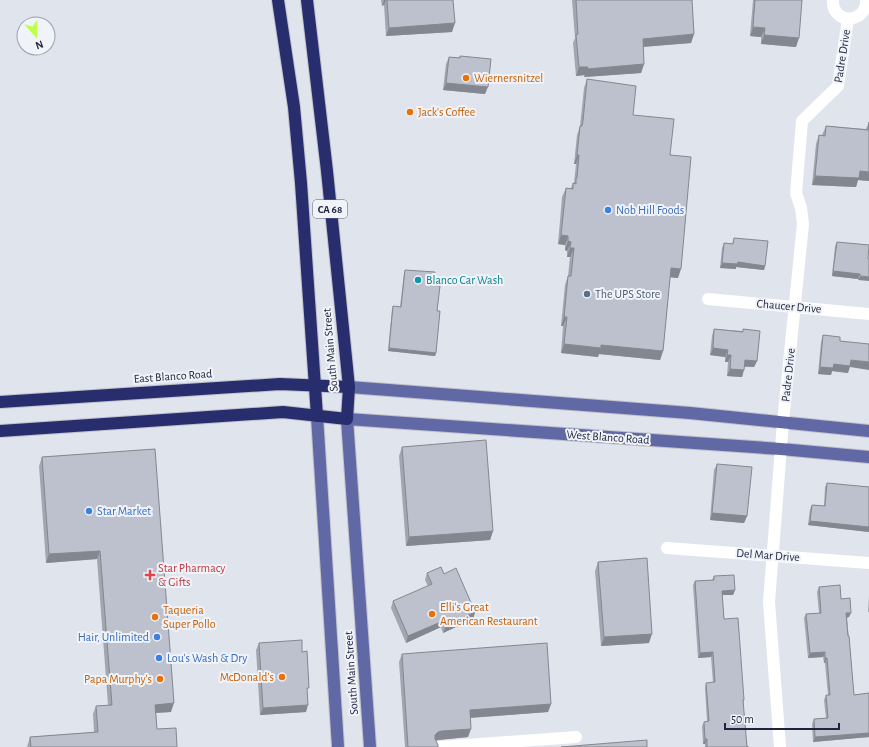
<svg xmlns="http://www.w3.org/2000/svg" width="869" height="747" font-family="'Alegreya Sans',sans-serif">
	<rect width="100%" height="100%" fill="#e0e4ec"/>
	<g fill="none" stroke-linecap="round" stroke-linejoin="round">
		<g stroke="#c0c1c9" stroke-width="14">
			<g id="major">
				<polyline points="349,387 690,413 869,431"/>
				<polyline points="317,416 338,747"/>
				<polyline points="370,747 347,419 781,449 869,457"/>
			</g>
		</g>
		<g stroke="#c0c1c9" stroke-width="14">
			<g id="highway">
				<polyline points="278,0 294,107 301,183 317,416"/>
				<polyline points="0,402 280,384 349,387"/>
				<polyline points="0,431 283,412 347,419 349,387 327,171 307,0"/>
			</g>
		</g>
		<g stroke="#fff" stroke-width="12">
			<path d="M833,0C831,24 867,25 866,0"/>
			<polyline points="708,299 869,314"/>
			<polyline points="667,548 869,563"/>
			<polyline points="439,747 576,737"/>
			<polyline points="780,747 769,602 783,422 803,224 801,208 796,193 802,121 838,86 848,19"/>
		</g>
		<use href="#major" stroke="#6069a6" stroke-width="12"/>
		<use href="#highway" stroke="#282e6d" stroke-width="12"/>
	</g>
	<g fill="#a2a6b0">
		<polygon points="381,0 453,0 452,32 386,36 384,5 382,6"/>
		<polygon points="572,0 692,0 694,34 691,43 643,47 644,64 641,73 584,77 585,75 576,76 573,43 575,38"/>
		<polygon points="753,0 802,0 796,47 761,44 761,37 750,36"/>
		<polygon points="460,56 485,94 443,90 446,64 449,57 459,58"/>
		<polygon points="587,79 633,115 670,155 678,278 670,277 663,351 660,360 599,354 598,357 561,353 563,326 561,326 565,285 568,276 570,257 567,257 567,251 565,250 565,245 558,244 562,197 566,188 571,188 573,183 574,183 576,164 574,164 577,135 580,126 584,88"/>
		<polygon points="869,122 869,181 858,180 856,187 812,185 816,144 819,135 822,135 826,126 866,129"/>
		<polygon points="734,238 765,266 764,270 736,267 736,269 720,268 722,248 724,243 732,244"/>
		<polygon points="837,242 868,259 858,280 858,279 832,276 835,246"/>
		<polygon points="405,270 433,285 437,311 436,353 435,356 388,351 392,309 393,306 400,307 404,273"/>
		<polygon points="714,329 743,331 743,329 757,361 754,367 744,367 742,377 727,376 728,362 725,362 725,357 710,355 712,336"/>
		<polygon points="823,335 840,341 848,373 832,371 831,375 818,374 821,342"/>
		<polygon points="402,447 493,531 490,540 406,546 399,456"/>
		<polygon points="155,449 171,712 156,713 157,729 177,747 27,747 30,737 94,732 93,714 96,706 108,705 97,559 46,563 39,466 42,457"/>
		<polygon points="717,464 747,516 744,523 710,520 714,470"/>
		<polygon points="827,483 869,532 808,525 810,509 812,505 824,506 825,487"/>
		<polygon points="598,562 649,643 601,646 595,571"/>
		<polygon points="427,573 444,574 475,612 473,619 443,633 441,627 406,643 391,608 393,601 428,586 425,580"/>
		<polygon points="714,576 735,590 733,595 722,595 724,619 744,700 743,703 747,747 748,747 705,747 705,744 703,744 702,726 704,722 707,721 705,688 706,683 713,683 711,657 698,658 693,585 695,581 712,580"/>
		<polygon points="819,587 841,599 849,617 847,618 854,695 869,693 869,737 813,742 812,724 814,719 826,718 824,700 826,695 828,695 825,663 824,663 823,657 808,658 804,618 806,614 819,613 817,592"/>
		<polygon points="869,596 869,612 868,612"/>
		<polygon points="259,643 302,652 306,712 260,715 256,650"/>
		<polygon points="402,654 551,704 548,712 470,718 468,737 438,740 436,741 438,747 405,747 399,662"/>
	</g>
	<g fill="#848790">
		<polygon points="384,0 386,0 384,5 382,6"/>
		<polygon points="455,23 452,32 386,36 389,28"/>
		<polygon points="753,27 765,28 761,37 750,36"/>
		<polygon points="694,34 691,43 640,47 643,39"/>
		<polygon points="764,35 799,38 796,47 761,44"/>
		<polygon points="644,64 641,73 584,77 587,69"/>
		<polygon points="579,67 588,67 585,75 576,76"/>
		<polygon points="446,83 488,87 485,94 443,90"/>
		<polygon points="577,155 579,155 576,164 574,164"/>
		<polygon points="860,171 869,172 869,181 858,180 856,187 812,185 815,176"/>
		<polygon points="561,235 568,236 565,245 558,244"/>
		<polygon points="568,241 571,242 567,251 565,250"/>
		<polygon points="570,248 574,248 570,257 567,257"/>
		<polygon points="738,262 765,266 764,270 736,267 736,269 720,268 722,263"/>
		<polygon points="671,268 681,269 678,278 667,277"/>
		<polygon points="833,271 860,274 858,279 832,276"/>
		<polygon points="860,276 869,277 869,281 858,280"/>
		<polygon points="564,317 567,317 563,326 561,326"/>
		<polygon points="564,344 601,345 663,351 660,360 599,354 598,357 561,353"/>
		<polygon points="389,348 436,353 435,356 388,351"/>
		<polygon points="713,348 728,350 725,357 710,355"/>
		<polygon points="727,355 731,355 728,362 725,362"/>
		<polygon points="745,360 757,361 754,367 742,366"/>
		<polygon points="851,360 869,362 869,370 850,367 848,373 832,371 831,375 818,374 820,367"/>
		<polygon points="730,369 744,370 742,377 727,376"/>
		<polygon points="712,513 747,516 744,523 710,520"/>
		<polygon points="810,521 869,527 869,532 808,525"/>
		<polygon points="493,531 490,540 406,546 409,537"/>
		<polygon points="100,551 97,559 46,563 49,554"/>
		<polygon points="735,590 733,595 720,595 722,591"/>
		<polygon points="475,612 473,619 443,633 446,626"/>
		<polygon points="846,613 851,613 849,617 845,618"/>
		<polygon points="443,621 441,627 406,643 408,636"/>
		<polygon points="652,634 649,643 601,646 604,637"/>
		<polygon points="713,652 711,657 698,658 700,653"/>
		<polygon points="825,652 823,657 808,658 810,653"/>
		<polygon points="825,658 827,658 825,663 824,663"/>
		<polygon points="174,703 171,712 152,713 155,705"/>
		<polygon points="551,704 548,712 467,718 470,710"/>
		<polygon points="308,705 306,712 260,715 263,708"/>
		<polygon points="471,729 468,737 438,740 434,741 435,735 438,732 442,731"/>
		<polygon points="869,733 869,737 813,742 815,737"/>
		<polygon points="705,739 707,739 705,744 703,744"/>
	</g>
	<g fill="#bcc1cd" stroke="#848790">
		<polygon points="387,0 453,0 455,23 389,28"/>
		<polygon points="576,0 692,0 694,34 643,39 644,64 587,69 588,67 579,67 576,35 578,34"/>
		<polygon points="755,0 802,0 799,38 764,35 765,28 753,27"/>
		<polygon points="460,56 491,59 488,87 446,83 449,57 460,58"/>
		<polygon points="587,79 636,86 633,115 674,119 670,155 691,157 681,269 671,268 663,351 601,345 601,348 564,344 567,317 564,317 568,276 571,276 574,248 570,248 571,242 568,241 568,236 561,235 566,188 573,189 573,183 576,184 576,178 577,178 579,155 577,155 580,126 582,126 583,121"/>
		<polygon points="869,122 869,172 860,171 859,178 815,176 819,135 825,136 826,126 868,130"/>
		<polygon points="734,238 768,241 765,266 738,262 737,264 722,263 724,243 733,244"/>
		<polygon points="837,242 869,245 868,259 869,259 869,277 860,276 860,274 833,271"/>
		<polygon points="405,270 435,272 433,285 440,286 437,311 440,311 436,353 389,348 393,306 401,307"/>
		<polygon points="714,329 743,332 743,329 760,331 757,361 745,360 744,370 730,369 731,355 727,355 728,350 713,348"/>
		<polygon points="823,335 840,337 840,341 869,344 869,362 851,360 850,366 834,364 833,368 820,367"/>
		<polygon points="486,440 493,531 409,537 402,447"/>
		<polygon points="155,449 174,703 155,705 157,729 176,728 177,747 31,747 30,737 98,732 96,706 112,705 100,551 49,554 42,457"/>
		<polygon points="717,464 752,467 747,516 712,513"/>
		<polygon points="827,483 869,487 869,527 810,521 812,505 825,506"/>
		<polygon points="647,558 652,634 604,637 598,562"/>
		<polygon points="441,567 444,574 456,568 475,612 446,626 443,621 408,636 393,601 432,584 427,573"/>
		<polygon points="734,575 735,590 722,591 724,619 738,618 744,700 743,700 747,747 748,746 748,747 707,747 707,739 705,739 704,722 709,721 706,683 715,682 713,652 700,653 695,581 714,580 714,576"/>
		<polygon points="840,585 841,599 850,598 851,613 846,613 848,636 849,636 854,695 869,693 869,733 815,737 814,719 828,718 826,695 830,695 827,658 825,658 825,652 810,653 806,614 821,613 819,587"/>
		<polygon points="302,640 302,652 307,651 309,688 307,688 308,705 263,708 259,643"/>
		<polygon points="547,643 551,704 470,710 471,729 442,731 438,732 435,735 435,739 438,745 438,747 408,747 402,654"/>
		<polygon points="647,740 647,747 561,747"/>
	</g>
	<g fill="#e8710a" stroke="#f0f3f8" stroke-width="1.5">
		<circle cx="466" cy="78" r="4"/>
		<circle cx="410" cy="112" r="4"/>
		<circle cx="432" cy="614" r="4"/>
		<circle cx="155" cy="617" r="4"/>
		<circle cx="282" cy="677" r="4"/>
		<circle cx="160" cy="679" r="4"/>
	</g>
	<g fill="#3f7fe0" stroke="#f0f3f8" stroke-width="1.5">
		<circle cx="608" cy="210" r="4"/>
		<circle cx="89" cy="511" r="4"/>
		<circle cx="157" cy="637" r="4"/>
		<circle cx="159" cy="658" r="4"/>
	</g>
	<circle fill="#0f9aa8" stroke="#f0f3f8" stroke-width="1.5" cx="418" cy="280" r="4"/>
	<circle fill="#5c6f8a" stroke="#f0f3f8" stroke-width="1.5" cx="587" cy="294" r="4"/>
	<path fill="#e0444e" stroke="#f0f3f8" stroke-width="1.5" d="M148 569h4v4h4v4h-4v4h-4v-4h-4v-4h4z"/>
	<g text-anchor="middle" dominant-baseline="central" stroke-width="4" stroke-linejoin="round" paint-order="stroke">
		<rect fill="#f0f3f8" stroke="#5e6176" stroke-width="1" x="313" y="200" width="34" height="18" rx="3"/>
		<g font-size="11" font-weight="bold" fill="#1f233e">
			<text x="330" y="209">CA 68</text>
		</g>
		<g font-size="12" fill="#1f233e" stroke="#f0f3f8">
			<text transform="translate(842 56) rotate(-81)">Padre Drive</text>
			<text transform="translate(789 306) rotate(5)">Chaucer Drive</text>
			<text transform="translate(330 350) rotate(-95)">South Main Street</text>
			<text transform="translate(788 375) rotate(-84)">Padre Drive</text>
			<text transform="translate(173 376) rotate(-4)">East Blanco Road</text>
			<text transform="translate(608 437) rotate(4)">West Blanco Road</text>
			<text transform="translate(768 555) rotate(4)">Del Mar Drive</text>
			<text transform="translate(351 673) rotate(-94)">South Main Street</text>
		</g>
		<g font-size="12" fill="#c56008" stroke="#f0f3f8" text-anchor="start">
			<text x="474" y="78">Wiernersnitzel</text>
			<text x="418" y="112">Jack's Coffee</text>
			<text x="440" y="607">Elli's Great<tspan x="440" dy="14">American Restaurant</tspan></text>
			<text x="163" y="610">Taqueria<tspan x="163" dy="14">Super Pollo</tspan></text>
			<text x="274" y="677" text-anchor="end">McDonald's</text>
			<text x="152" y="679" text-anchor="end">Papa Murphy's</text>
		</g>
		<g font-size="12" fill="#366cbe" stroke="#f0f3f8" text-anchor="start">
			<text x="616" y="210">Nob Hill Foods</text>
			<text x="97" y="511">Star Market</text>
			<text x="149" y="637" text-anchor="end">Hair, Unlimited</text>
			<text x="167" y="658">Lou's Wash &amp; Dry</text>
		</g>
		<g font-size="12" fill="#0d838f" stroke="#f0f3f8" text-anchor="start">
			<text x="426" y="280">Blanco Car Wash</text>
		</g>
		<g font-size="12" fill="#4e5e75" stroke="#f0f3f8" text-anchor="start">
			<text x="595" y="294">The UPS Store</text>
		</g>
		<g font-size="12" fill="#be3a42" stroke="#f0f3f8" text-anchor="start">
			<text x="158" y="568">Star Pharmacy<tspan x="158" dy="14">&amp; Gifts</tspan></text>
		</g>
	</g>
	<g transform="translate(36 36) rotate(160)"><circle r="19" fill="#f0f3f8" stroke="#9ca0ae"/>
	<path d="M0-3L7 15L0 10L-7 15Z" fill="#bdff4b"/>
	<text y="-6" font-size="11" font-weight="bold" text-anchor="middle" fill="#1f233e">N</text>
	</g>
	<path d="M725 723v6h114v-6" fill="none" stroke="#1f233e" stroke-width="2"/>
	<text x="731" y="723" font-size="12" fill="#1f233e" stroke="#f0f3f8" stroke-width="3" paint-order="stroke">50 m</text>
</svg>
